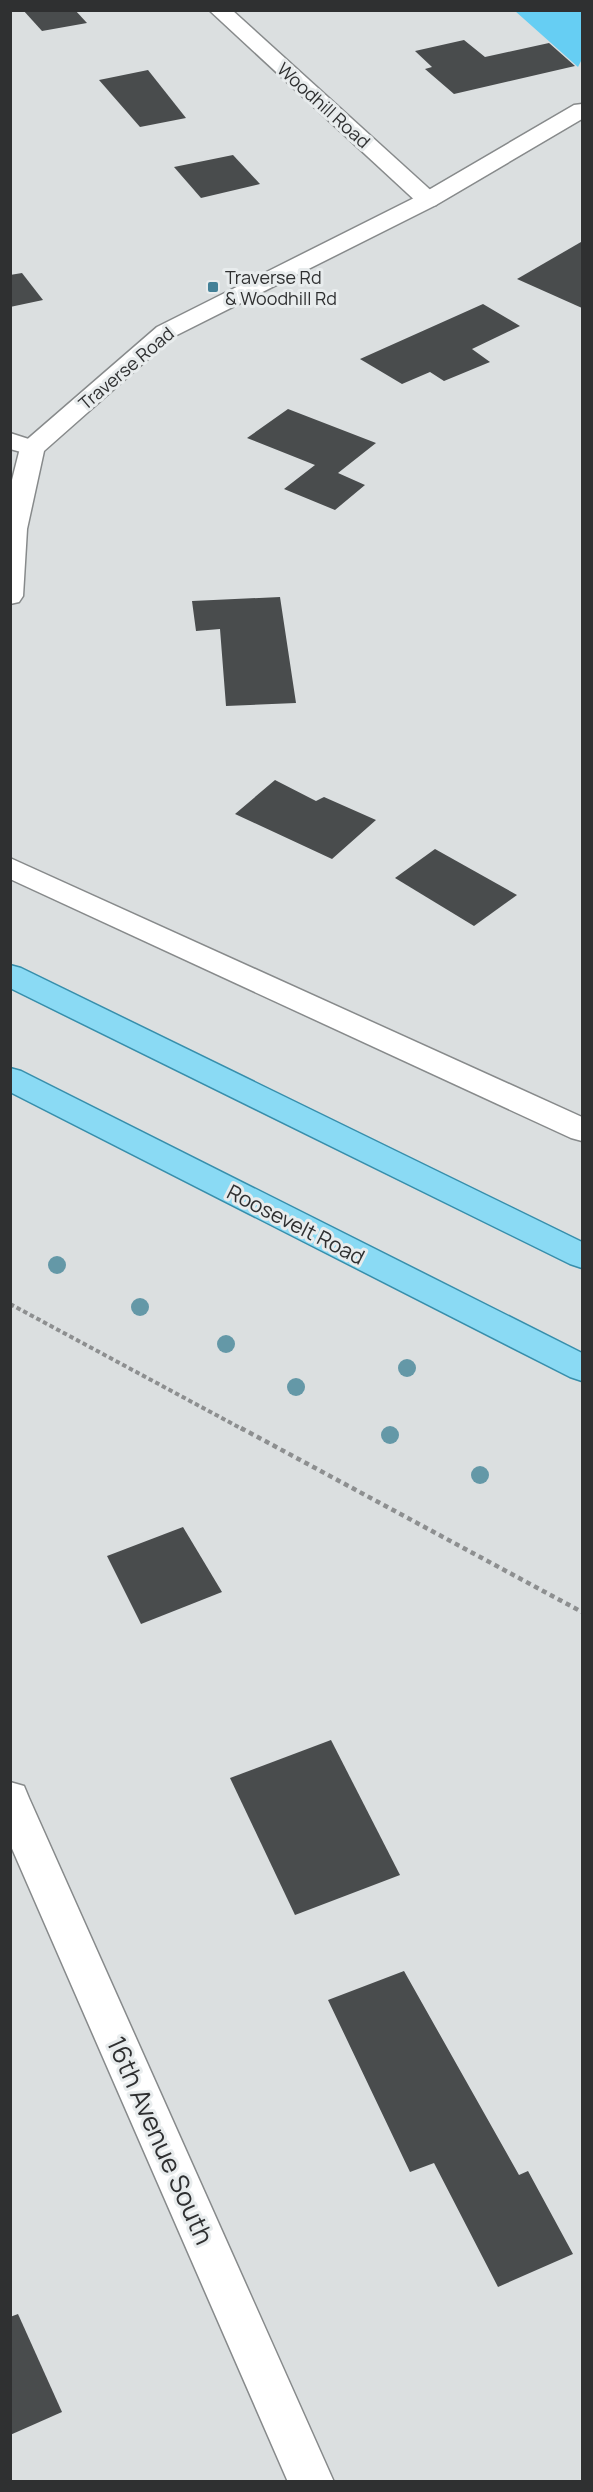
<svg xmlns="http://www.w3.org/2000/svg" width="593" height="2492" font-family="Manrope,sans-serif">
	<rect width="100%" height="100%" fill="#dbdfe0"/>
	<polygon fill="#66cef3" points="515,11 582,11 582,59 578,67"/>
	<g fill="#494c4d">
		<polygon points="23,10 75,10 87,23 42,31"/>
		<polygon points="464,40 485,57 549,43 575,66 454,94 425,69 432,67 415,51"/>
		<polygon points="148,70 186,118 140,127 99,80"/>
		<polygon points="233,155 260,184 201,198 174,167"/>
		<polygon points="581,242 582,308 517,279"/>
		<polygon points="22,273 43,300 10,307 10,275"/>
		<polygon points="483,304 520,326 472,349 490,362 444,381 430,372 402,384 360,359"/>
		<polygon points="288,409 376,443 338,473 365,485 335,510 284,489 315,465 247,438"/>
		<polygon points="280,597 296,703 226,706 220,629 196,631 192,601"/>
		<polygon points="275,780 316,801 324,797 376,820 332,859 235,814"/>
		<polygon points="435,849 517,895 474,926 395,878"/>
		<polygon points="183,1527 222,1592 141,1624 107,1556"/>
		<polygon points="331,1740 400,1875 295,1915 230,1778"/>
		<polygon points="404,1971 519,2175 528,2171 573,2254 498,2287 434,2163 410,2172 328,2000"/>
		<polygon points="18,2314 62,2412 10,2435 10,2317"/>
	</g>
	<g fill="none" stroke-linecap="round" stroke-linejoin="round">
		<g stroke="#878a8b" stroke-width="3">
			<g id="minor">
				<polygon points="209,10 232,10 436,195 439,200 436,205 428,207 420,205"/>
				<polygon points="10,433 41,443 44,448 41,453 32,455 10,449"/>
				<polygon points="10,858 582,1117 582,1141 571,1138 10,879"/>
				<polygon points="10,1782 24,1786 29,1798 334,2482 288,2482 10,1844"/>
			</g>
		</g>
		<g stroke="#878a8b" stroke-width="3">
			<polygon id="tertiary" points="582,104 582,119 436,205 173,337 44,451 27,529 23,596 19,602 10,604 10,488 20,448 23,443 157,327 420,195 574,105"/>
		</g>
		<g stroke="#378eab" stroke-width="3">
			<g id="primary">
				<polygon points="10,965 21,968 582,1242 582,1268 570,1264 10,988"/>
				<polygon points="10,1068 21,1071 582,1353 582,1381 570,1377 10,1092"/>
			</g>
		</g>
		<polyline stroke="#8d8f90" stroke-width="4" stroke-dasharray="4.5 3" stroke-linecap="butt" points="10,1304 244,1430"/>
		<polyline stroke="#8d8f90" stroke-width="4.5" stroke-dasharray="5 4" stroke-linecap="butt" points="241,1428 582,1612"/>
		<use href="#minor" fill="#fff" fill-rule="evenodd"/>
		<use href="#tertiary" fill="#fff" fill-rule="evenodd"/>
		<use href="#primary" fill="#8adaf4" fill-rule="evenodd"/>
	</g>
	<g fill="#6498a7">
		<circle cx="57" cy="1265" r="9"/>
		<circle cx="140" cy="1307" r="9"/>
		<circle cx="226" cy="1344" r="9"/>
		<circle cx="407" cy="1368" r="9"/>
		<circle cx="296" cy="1387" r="9"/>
		<circle cx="390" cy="1435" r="9"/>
		<circle cx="480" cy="1475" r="9"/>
	</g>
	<rect fill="#438097" stroke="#e8eced" stroke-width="2" x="207" y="281" width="12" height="12" rx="3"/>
	<g text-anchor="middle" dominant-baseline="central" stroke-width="6" stroke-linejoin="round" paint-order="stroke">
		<g font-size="18" fill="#2f3031" stroke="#e8eced">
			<text transform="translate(324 105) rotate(42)">Woodhill Road</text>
			<text transform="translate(126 368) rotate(-40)">Traverse Road</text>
		</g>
		<g font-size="18" fill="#2f3031" stroke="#e8eced" text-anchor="start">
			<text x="225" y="277">Traverse Rd<tspan x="225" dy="21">&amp; Woodhill Rd</tspan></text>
		</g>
		<g font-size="21" fill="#2f3031" stroke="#e8eced">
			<text transform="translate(296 1224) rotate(27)">Roosevelt Road</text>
		</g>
		<g font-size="26" fill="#2f3031" stroke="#e8eced">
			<text transform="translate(161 2140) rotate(66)">16th Avenue South</text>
		</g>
	</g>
	<rect width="593" height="2492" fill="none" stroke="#2f3031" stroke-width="24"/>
</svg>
